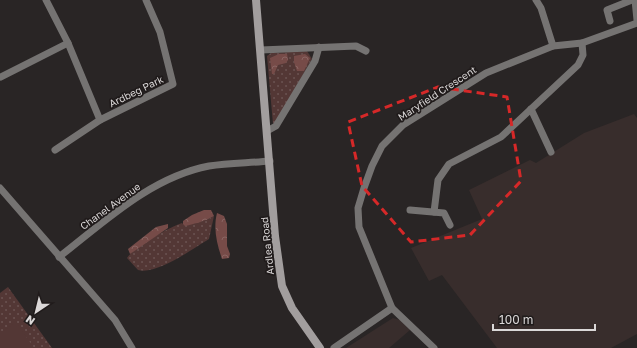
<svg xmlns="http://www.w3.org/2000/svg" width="637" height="348" font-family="'Golos Text',sans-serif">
	<defs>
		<pattern id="grass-dots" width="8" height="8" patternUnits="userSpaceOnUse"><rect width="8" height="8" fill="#533735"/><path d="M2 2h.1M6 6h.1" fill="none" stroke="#6b5352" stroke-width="1.8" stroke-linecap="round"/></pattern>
		<pattern id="forest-crowns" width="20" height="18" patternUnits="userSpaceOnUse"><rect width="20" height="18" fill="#764b48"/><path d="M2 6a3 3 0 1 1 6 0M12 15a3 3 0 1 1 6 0" fill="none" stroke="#896462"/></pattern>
	</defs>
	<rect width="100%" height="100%" fill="#292525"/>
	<g fill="#382d2c">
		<polygon points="634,114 637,118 637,334 611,348 497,348 442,275 429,281 411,248 482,219 469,190 530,160 536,163 584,133"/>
		<polygon points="393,318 400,320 410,330 389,348 346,348"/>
	</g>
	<g fill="url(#grass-dots)">
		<polygon points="307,51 312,59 276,122 273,124 267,56 271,53"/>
		<path d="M214,216L209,239C192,249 157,275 138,270L127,258C135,246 168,228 182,223L183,224C193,225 206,221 214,216Z"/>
		<polygon points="8,287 52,348 0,348 0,293"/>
	</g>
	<g fill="url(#forest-crowns)">
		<polygon points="279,54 287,54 288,60 286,63 278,65 274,74 272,74 270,58"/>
		<polygon points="305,54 310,58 304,71 297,71 294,62 294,56"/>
		<path d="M204,210H211L214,216C206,221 194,224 185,226L183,224V221L192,215Z"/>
		<path d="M217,213L224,216L227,224V246L230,254L229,258L222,259C217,244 213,229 217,213Z"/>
		<polygon points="168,224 168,228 130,254 128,249 156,227"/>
	</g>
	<polygon fill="#533735" points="16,322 34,348 0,348 0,333"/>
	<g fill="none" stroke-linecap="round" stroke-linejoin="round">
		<g stroke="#757372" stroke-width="7">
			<polyline points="46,0 68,43 100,120"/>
			<polyline points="536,0 541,8 553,46"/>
			<polyline points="635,0 637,20"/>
			<polyline points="610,21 607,10 632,0"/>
			<polyline points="261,50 356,46 366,51"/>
			<polyline points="1,77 68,43"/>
			<polyline points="531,109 551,152"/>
			<polyline points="267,131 276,126 315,61 319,47"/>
			<polyline points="55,150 100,120 173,84 160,32 146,0"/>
			<polyline points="0,188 115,320 132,348"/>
			<polyline points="410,210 444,213 450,225"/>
			<polyline points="434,212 438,180 449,164 501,137 578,65 583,55 582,43"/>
			<path d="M59,257C104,222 151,177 209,166C229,163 250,163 270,161"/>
			<polyline points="334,348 392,308"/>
			<polyline points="434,348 392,308 359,227 358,208 364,188 372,166 382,146 403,125 486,73 553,46 582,43 637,23"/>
		</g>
		<polyline stroke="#a29e9e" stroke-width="8" points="256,0 275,236 282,286 292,308 320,348"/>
	</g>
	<path fill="none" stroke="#d62828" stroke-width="3" stroke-dasharray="8 5" stroke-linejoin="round" d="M438,87L507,97L521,181L470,235L411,242L362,186L348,122Z"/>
	<g text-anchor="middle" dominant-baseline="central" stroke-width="3.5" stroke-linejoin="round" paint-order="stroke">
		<g font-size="10" fill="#dbd8d8" stroke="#201b1b">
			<text transform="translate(136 91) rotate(-26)">Ardbeg Park</text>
			<text transform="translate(437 93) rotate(-33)">Maryfield Crescent</text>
			<text transform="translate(110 206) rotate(-36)">Chanel Avenue</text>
			<text transform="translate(267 246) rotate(-96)">Ardlea Road</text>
		</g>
	</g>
	<g transform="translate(36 312) rotate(215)" stroke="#201b1b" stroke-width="3" paint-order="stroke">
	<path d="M0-3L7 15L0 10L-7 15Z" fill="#dbd8d8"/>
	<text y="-6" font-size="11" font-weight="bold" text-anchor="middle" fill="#dbd8d8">N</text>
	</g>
	<path d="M493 324v6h102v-6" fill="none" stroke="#dbd8d8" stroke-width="2"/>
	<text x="499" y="324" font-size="12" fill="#dbd8d8" stroke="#201b1b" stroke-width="3" paint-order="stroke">100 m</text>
</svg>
